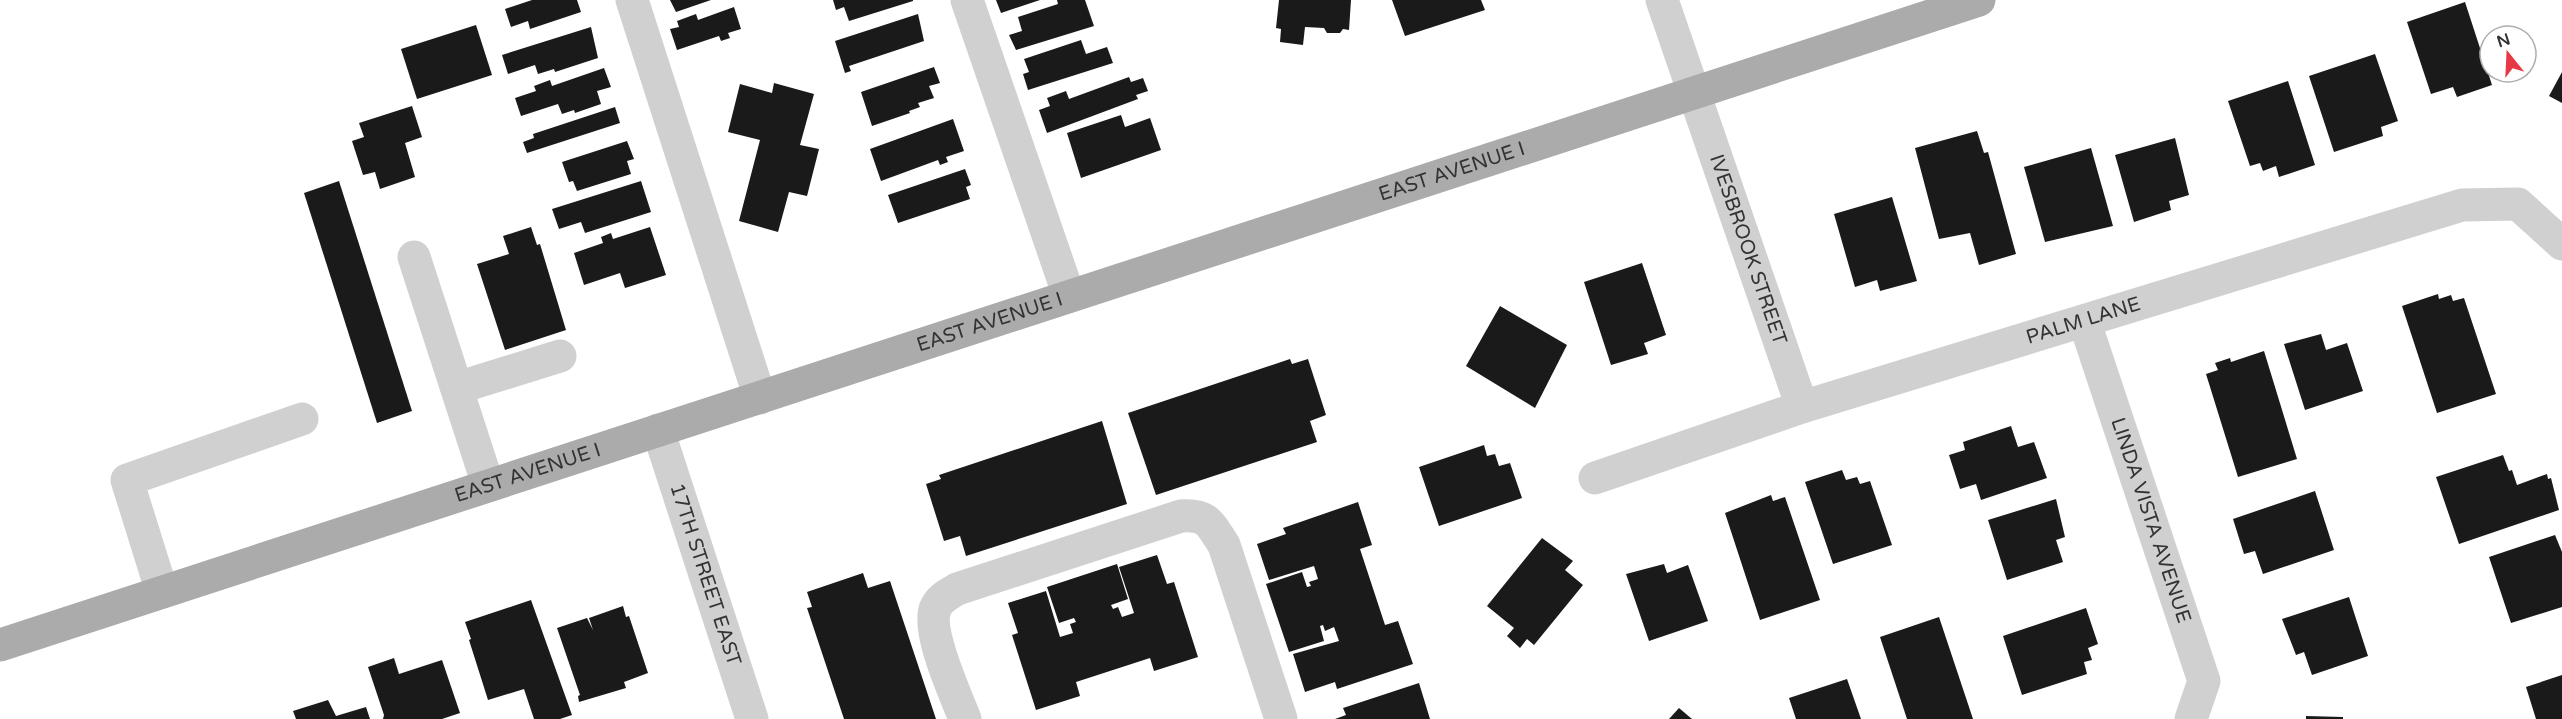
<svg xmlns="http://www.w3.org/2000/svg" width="2562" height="719" font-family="'Varela Round',sans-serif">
	<rect width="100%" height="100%" fill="#fff"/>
	<g fill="#1a1a1a">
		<polygon points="532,0 577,0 581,12 530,29 528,21 511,27 505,9"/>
		<polygon points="670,0 711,0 676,12"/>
		<polygon points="833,0 913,0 913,1 849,21 844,7 836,10"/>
		<polygon points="996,0 1040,0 1001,13"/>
		<polygon points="1057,0 1085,0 1094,26 1016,50 1009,35 1022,31 1018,17 1058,4"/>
		<polygon points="1279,0 1351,0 1349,30 1343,29 1340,33 1327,33 1324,28 1305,27 1303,45 1280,42 1281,29 1276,28"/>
		<polygon points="1392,0 1481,0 1485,10 1405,36"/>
		<polygon points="2465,2 2492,85 2457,97 2453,87 2431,94 2407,22"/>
		<polygon points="734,7 741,29 728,33 730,38 721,41 719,36 677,50 670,29 679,27 677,21 696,14 698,20"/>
		<polygon points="918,14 924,41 849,66 851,71 845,73 835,41"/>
		<polygon points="476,25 492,75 417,99 401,49"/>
		<polygon points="591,27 598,58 555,72 554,69 538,74 535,65 508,74 502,55"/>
		<polygon points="1081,40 1086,54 1107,47 1113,63 1028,90 1023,74 1029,72 1024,59"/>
		<polygon points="2375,54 2398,121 2381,127 2383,136 2334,152 2309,76"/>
		<polygon points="934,67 940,83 929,86 934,98 918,103 920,107 909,111 910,113 872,126 861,92"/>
		<polygon points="604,68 611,87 597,91 601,104 575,113 574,110 562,114 558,104 521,116 515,98 536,91 534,86 550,80 552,86"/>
		<polygon points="2562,72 2562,103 2549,96"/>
		<polygon points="1129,77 1131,82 1143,78 1148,91 1136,95 1138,99 1047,133 1039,110 1050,106 1047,98 1066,91 1069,99"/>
		<polygon points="2288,81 2315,165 2279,177 2276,166 2263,171 2260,163 2250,166 2228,101"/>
		<polygon points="774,83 814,94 800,145 819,149 807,196 789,192 778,232 739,221 760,140 728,132 740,84 772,93"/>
		<polygon points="412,106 422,137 405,143 415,177 380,189 375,172 363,175 352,141 364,137 359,123"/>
		<polygon points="615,107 620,123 527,153 523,142 534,138 533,134"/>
		<polygon points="1121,115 1125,127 1150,118 1161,150 1081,178 1067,133"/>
		<polygon points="953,119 964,151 946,157 948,162 940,165 938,160 881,181 870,149"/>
		<polygon points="1977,131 1984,153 1988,152 2016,254 1979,265 1970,233 1939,239 1915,148"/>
		<polygon points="2175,138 2189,195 2169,201 2171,210 2134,222 2115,155"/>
		<polygon points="627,141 634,159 627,161 631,174 577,191 573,181 569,182 562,162"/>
		<polygon points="2091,148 2113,226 2045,242 2024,167"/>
		<polygon points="965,169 971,185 966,187 970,199 898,223 888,195"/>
		<polygon points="339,181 412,411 377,423 304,193"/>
		<polygon points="641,181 651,212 585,233 581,222 559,229 552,209"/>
		<polygon points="1892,197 1917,281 1880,291 1877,280 1855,287 1834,214"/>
		<polygon points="531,227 537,245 540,244 566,330 505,350 477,264 509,254 503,236"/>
		<polygon points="650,227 666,275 625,288 620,273 584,285 574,253 603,243 601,237 611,233 613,239"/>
		<polygon points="1642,263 1666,335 1644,343 1648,354 1611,365 1584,282"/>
		<polygon points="2438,294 2439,299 2451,295 2453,301 2464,298 2496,394 2437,413 2402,306"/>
		<polygon points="1500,306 1567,345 1535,408 1466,366"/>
		<polygon points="2321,334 2326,350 2347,343 2363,391 2305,410 2284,344"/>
		<polygon points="2264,351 2297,459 2238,477 2206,374 2218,370 2215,363 2230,358 2231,362"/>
		<polygon points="1290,359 1292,364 1308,359 1326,415 1310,421 1317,442 1156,495 1128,413"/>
		<polygon points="1102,421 1127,504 966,556 960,536 944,541 926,484 941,479 939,475"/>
		<polygon points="2011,426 2018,447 2034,442 2047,478 1981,500 1976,484 1960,489 1949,455 1965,450 1963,442"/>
		<polygon points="1484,445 1487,456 1495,454 1499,466 1510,463 1522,498 1439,526 1419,467"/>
		<polygon points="2503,455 2509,471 2512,470 2517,485 2547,474 2548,479 2551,478 2559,510 2459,544 2436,477"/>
		<polygon points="1842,470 1846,480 1857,477 1860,484 1870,481 1892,545 1833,564 1805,482"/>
		<polygon points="2315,491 2334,550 2263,574 2255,551 2244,554 2233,519"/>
		<polygon points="1771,495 1773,501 1785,497 1820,600 1760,620 1725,513"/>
		<polygon points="2056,499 2065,537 2056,540 2063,562 2007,580 1988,520"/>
		<polygon points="1358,502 1372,545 1360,549 1385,625 1398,621 1413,664 1337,689 1335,682 1305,692 1293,654 1339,641 1334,627 1325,631 1323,625 1320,626 1324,641 1289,652 1266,584 1302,572 1307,587 1311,586 1309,582 1318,579 1314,566 1269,580 1257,544 1286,534 1283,528"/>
		<polygon points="2555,535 2562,552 2562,607 2511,623 2489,557"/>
		<polygon points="1542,538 1573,561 1565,570 1583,585 1534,645 1527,639 1520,648 1507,636 1514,628 1487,606"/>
		<polygon points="1157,555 1167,584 1174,582 1198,657 1154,671 1150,658 1076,682 1080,696 1036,710 1012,635 1018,633 1008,603 1046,591 1060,637 1073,633 1070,624 1076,622 1074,618 1059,623 1047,587 1117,564 1128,599 1111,605 1113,609 1118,607 1122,617 1134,613 1119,567"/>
		<polygon points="1664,564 1667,573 1688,565 1708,621 1649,641 1626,574"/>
		<polygon points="863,573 868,588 890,581 936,719 844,719 807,608 812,607 807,592"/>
		<polygon points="2349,597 2368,656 2312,675 2304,652 2296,655 2282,619"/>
		<polygon points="531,600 572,715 560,719 534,719 524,689 488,700 469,640 471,639 465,622"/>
		<polygon points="623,606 626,617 629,616 648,673 624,682 626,688 579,702 578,696 580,695 557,628 587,618 593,630 589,618"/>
		<polygon points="2086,608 2098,644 2088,648 2092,660 2084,662 2087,674 2022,695 2003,636"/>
		<polygon points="1939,617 1973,719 1907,719 1880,637"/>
		<polygon points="394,658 399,674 442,660 460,713 442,719 383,719 384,715 368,667"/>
		<polygon points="2562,675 2562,719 2536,719 2526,687"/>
		<polygon points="1847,679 1861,719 1796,719 1789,698"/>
		<polygon points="1419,683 1430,719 1335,719 1346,715 1343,708"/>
		<polygon points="328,700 336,716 366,707 370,719 296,719 293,711"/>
		<polygon points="1679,708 1692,719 1669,719"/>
		<polygon points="2306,716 2343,717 2343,719 2306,719"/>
	</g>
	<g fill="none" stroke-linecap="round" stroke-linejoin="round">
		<g stroke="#d0d0d0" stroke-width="33">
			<polyline points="632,0 760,398"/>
			<polyline points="967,0 1069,296"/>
			<path id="s1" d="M1662,0L1802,407"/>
			<polyline points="414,257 488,485"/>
			<path id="s2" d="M2085,323L2204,681L2191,719"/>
			<polyline points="457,388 560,356"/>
			<path id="s3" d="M658,430L752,719"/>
			<path id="s4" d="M1595,478L1802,407L2462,205L2518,204L2562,244"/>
			<polyline points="162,592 127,480 302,419"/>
			<path d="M965,719C956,696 925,629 936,607C940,598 949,594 957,589L1181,516C1208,514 1210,524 1224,545L1281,719"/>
		</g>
		<path stroke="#ababab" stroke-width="33" id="s5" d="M0,645L1979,0"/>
	</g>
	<g text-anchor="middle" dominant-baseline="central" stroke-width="6" stroke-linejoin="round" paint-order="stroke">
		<g font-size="20" fill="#333" stroke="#fff">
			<text stroke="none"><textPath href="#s5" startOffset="1527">EAST AVENUE I</textPath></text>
			<text stroke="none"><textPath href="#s1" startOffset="264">IVESBROOK STREET</textPath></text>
			<text stroke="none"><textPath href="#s5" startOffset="1041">EAST AVENUE I</textPath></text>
			<text stroke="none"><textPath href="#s4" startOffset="513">PALM LANE</textPath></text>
			<text stroke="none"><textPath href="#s5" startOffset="555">EAST AVENUE I</textPath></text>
			<text stroke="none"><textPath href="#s2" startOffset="208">LINDA VISTA AVENUE</textPath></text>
			<text stroke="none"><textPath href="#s3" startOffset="152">17TH STREET EAST</textPath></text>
		</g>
	</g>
	<g transform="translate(2508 54) rotate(342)"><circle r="28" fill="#ffffff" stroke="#adadad" stroke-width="1.5"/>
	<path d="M0-4.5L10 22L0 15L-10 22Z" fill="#e63946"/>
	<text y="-9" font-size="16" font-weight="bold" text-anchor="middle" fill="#333333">N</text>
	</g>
</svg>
